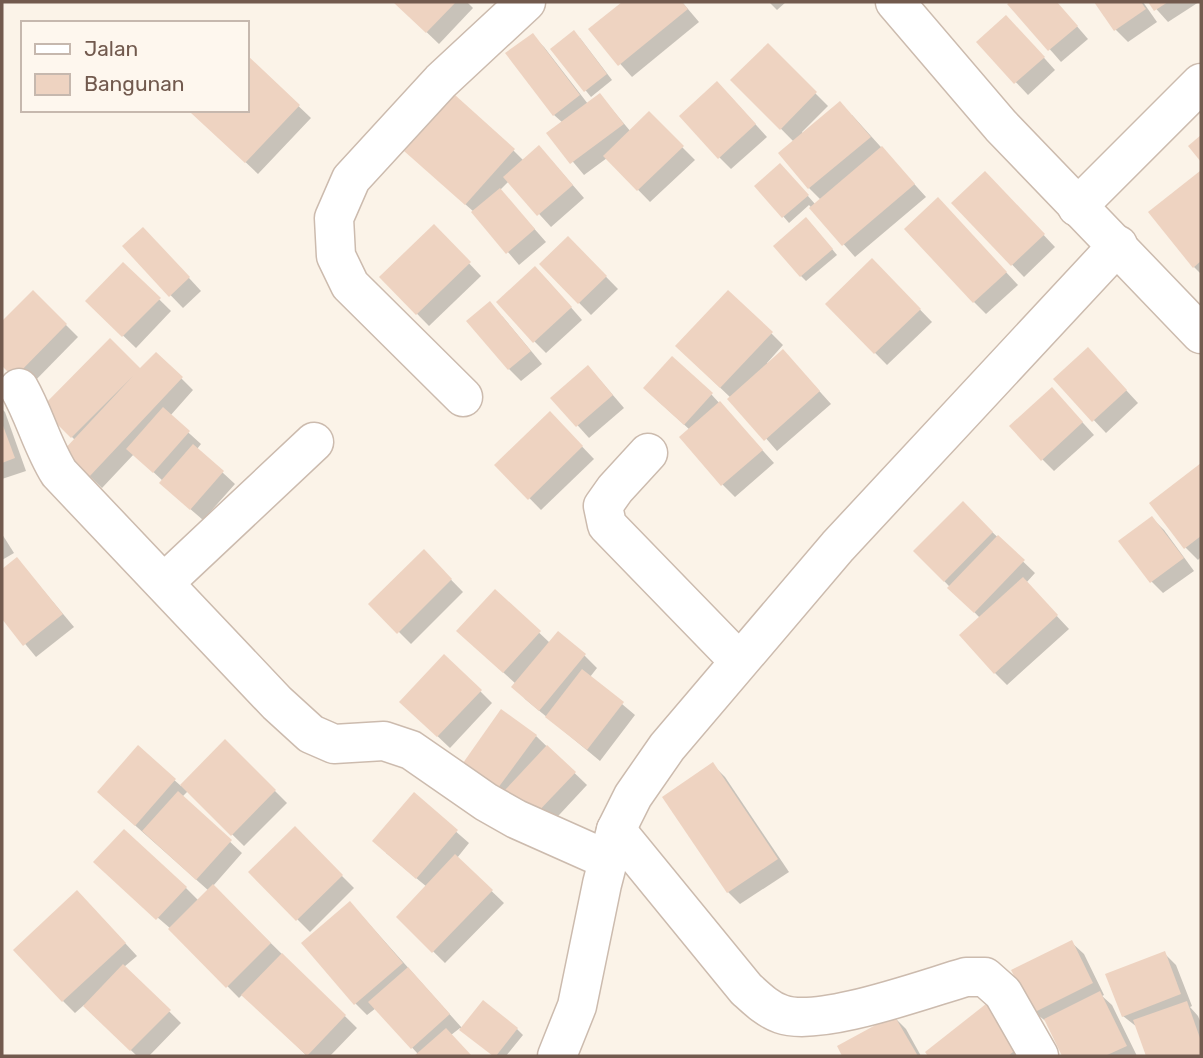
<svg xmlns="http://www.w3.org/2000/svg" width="1203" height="1058" font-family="Rubik,sans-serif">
	<rect width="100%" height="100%" fill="#fbf3e8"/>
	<g fill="#0003">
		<polygon points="395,2 467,2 473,8 439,44"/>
		<polygon points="625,2 682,2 699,22 632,77 590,30"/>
		<polygon points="769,2 786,2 777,10"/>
		<polygon points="1013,2 1056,2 1088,39 1061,62 1010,4"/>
		<polygon points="1096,2 1143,2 1157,22 1128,42 1116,30"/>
		<polygon points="1150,2 1199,2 1168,22"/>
		<polygon points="1018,29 1055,70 1028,95 978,42"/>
		<polygon points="532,35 544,47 588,104 600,95 631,132 649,114 695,160 650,202 607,158 584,175 549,133 563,123 554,115"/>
		<polygon points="580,38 612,80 591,97 552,49"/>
		<polygon points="768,46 828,106 802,132 803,134 852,115 926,197 855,257 809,205 789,223 757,186 786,171 815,204 821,200 809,188 794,142 733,80"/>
		<polygon points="247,57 311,118 258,174 206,125 247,110"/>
		<polygon points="729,95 767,137 731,169 719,157"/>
		<polygon points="513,150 524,161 551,160 584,198 551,227 509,181 500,190 546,242 519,265 474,212 419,163"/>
		<polygon points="985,173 1055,247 1024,277 953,203"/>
		<polygon points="1200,173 1201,175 1201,274 1194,267"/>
		<polygon points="950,212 1018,285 986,314 974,302"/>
		<polygon points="812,225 837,255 806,281 801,276"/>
		<polygon points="434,226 481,276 429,326 381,277"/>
		<polygon points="568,238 618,289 591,315 541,264"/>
		<polygon points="155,241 201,291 183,308 124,247"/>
		<polygon points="872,260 932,322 887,365 827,304"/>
		<polygon points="123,264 171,311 136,348 87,301"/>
		<polygon points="547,280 582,320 546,353 534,341"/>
		<polygon points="33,292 78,337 27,389 2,364 2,324"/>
		<polygon points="502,316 542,364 521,381 509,369"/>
		<polygon points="771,333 783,345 767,363 768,365 795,364 831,404 777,451 731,398 689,358"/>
		<polygon points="1100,362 1138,403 1106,433 1056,380"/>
		<polygon points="140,371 181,378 193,390 170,416 201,444 197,449 235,484 203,520 174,495 163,481 134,454 102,488 77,464 76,441 43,408"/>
		<polygon points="600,380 624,408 589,438 553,398"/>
		<polygon points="711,394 774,463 735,497 723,485 690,430 657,400"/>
		<polygon points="1064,402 1094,435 1054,471 1042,459"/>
		<polygon points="2,409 5,412 26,471 2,479"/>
		<polygon points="550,413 594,459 541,510 497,465"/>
		<polygon points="1201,465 1201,557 1198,560 1186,548 1151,503"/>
		<polygon points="963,504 1035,573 1026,583 1069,629 1007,685 995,673 980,618 915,551"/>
		<polygon points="1152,518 1164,530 1194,571 1163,593 1151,581"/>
		<polygon points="2,534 14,553 2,560"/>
		<polygon points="424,552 463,592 411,644 371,604"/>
		<polygon points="17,559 74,627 36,657 2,616 2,571"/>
		<polygon points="495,591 550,643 558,633 585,656 597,668 590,677 635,715 600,761 525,699 516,684 471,643"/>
		<polygon points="480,691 492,703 450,748 414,714"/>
		<polygon points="536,736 587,785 547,828 477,775"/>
		<polygon points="225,741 287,803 244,846 188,791 182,797 242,853 213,886 357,1028 330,1056 307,1056 243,994 239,998 171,929 107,874 186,888 199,901 209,891 111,804 138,748 181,786"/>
		<polygon points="712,764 725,777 789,872 740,904 728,892"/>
		<polygon points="414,795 469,843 457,858 504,903 445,963 398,917 427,887 386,853"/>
		<polygon points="295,829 354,888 310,932 250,872"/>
		<polygon points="89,904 137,956 124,967 181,1023 149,1056 137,1056 84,1005 75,1013 63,1001"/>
		<polygon points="362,916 462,1028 483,1002 517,1029 523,1035 506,1056 494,1056 460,1028 451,1035 471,1056 416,1056 418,1054 376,1008 367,1015 355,1003"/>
		<polygon points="1071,942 1084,954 1104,995 1102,996 1112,1005 1137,1056 1064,1056 1048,1023 1034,1012"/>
		<polygon points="1164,953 1176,965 1192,1006 1190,1007 1198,1016 1201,1023 1201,1056 1148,1056 1137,1027 1123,1016"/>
		<polygon points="1003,1015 1036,1056 930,1056 927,1052"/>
		<polygon points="894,1017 906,1029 921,1056 844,1056 839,1047"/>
	</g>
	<g fill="#eed3c1">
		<polygon points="393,2 456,2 426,33"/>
		<polygon points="622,2 682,2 688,9 618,66 588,29"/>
		<polygon points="1010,2 1057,2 1078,26 1048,51 1007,4"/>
		<polygon points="1094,2 1141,2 1146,9 1114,31"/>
		<polygon points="1148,2 1168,2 1154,11"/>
		<polygon points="1006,15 1045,57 1014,84 976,42"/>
		<polygon points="574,30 607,74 584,92 550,49"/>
		<polygon points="533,33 580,95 553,116 505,53"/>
		<polygon points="768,43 817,92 780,130 730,80"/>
		<polygon points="247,55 300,105 245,163 191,113 194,110 247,110"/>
		<polygon points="717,81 756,124 718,159 679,116"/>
		<polygon points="600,93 624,124 570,164 546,133"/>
		<polygon points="455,95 515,149 465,205 404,151"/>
		<polygon points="840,101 871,137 808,189 778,153"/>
		<polygon points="649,111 684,146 637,191 603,156"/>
		<polygon points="1201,135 1201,162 1188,146"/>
		<polygon points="539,145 573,185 537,216 503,177"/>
		<polygon points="882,146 915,184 842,246 809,208"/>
		<polygon points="780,163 809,195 782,218 754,186"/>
		<polygon points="985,171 1045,234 1011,266 951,203"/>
		<polygon points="1200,171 1201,261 1193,268 1148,212"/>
		<polygon points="500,188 535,229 506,254 471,212"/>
		<polygon points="938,197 1007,272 973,303 904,229"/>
		<polygon points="806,217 833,249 800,277 773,246"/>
		<polygon points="434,224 471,262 416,315 379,277"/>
		<polygon points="143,227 190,277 169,297 122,246"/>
		<polygon points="568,236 607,276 578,304 539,264"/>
		<polygon points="872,258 921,309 874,354 825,304"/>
		<polygon points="123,262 161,298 122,337 85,301"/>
		<polygon points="535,266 572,307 533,343 496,302"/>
		<polygon points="33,290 67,324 14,378 2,366 2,321"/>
		<polygon points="728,290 773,332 720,388 675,346"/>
		<polygon points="490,301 531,351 508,370 466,321"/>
		<polygon points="110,338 140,368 156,352 183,377 89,477 62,452 133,376 71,438 41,408"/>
		<polygon points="1088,347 1127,390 1092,422 1053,379"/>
		<polygon points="783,349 820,391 764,441 727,399"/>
		<polygon points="672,356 713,393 684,425 643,388"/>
		<polygon points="588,365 613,395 576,427 550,398"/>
		<polygon points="1052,387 1083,422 1041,461 1009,426"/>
		<polygon points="720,401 763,450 721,486 679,437"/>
		<polygon points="163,407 190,431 153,473 126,449"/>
		<polygon points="550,411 583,446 528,500 494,465"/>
		<polygon points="2,423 15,458 2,463"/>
		<polygon points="193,444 224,471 190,510 159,483"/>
		<polygon points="1201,463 1201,536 1184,549 1149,503"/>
		<polygon points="963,501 993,532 944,582 913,551"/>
		<polygon points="1152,516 1184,558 1150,583 1118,541"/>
		<polygon points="998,535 1025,560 974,613 947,588"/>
		<polygon points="424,549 452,579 397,634 368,604"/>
		<polygon points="17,557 63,614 23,646 2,619 2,569"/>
		<polygon points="1023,577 1058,615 994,674 959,635"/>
		<polygon points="495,589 541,631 503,673 456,631"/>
		<polygon points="558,631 586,654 539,711 511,687"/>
		<polygon points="444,654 482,690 437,737 399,702"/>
		<polygon points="582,669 624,702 587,750 545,717"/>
		<polygon points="501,709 537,735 498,788 463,763"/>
		<polygon points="225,739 276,790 231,836 180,785"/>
		<polygon points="138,745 176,779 135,826 97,792"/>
		<polygon points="547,745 576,772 533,817 505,790"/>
		<polygon points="713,762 778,859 727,893 662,797"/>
		<polygon points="178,791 232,840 196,880 142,831"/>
		<polygon points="414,792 458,830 416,879 372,841"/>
		<polygon points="295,826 343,875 296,921 248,872"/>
		<polygon points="124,829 187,887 156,920 93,862"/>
		<polygon points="455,854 493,890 432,953 396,917"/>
		<polygon points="213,884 271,943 226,988 168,929"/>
		<polygon points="77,890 126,943 62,1002 13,950"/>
		<polygon points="350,901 403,963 354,1005 301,943"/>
		<polygon points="1072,940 1093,983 1033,1013 1011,970"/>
		<polygon points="1165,951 1181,994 1122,1017 1105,974"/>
		<polygon points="282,953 346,1015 307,1056 241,995"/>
		<polygon points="123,964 171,1010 130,1051 83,1006"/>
		<polygon points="408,967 450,1014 411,1049 368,1002"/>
		<polygon points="1100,991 1127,1046 1105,1056 1062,1056 1044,1019"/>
		<polygon points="483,1000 518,1028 496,1056 493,1056 459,1030"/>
		<polygon points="991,1000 1025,1043 1008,1056 928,1056 925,1052"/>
		<polygon points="1187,1001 1201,1041 1201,1056 1146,1056 1133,1020"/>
		<polygon points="894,1015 918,1056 842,1056 837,1046"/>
		<polygon points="446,1028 472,1056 414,1056"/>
	</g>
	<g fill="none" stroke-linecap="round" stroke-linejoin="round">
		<g stroke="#ccbbae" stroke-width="41">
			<g id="street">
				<polyline points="895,2 1001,126 1201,334"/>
				<polyline points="1077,207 1201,83"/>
				<path d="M19,388C35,416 42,446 59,473L277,703L311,734L334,744L384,741L411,750L486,802L516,819L608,860"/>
				<polyline points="463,397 350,285 336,256 334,218 351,179 441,81 526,2"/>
				<polyline points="648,453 615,489 603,506 607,525 739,661"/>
				<polyline points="164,583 314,442"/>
				<path d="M616,830L746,989C757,999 767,1009 781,1014C819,1028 924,989 966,977H985L1003,993L1039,1056"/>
				<polyline points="557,1056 577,1006 602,884 616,830 633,796 667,747 838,546 1118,245"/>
			</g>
		</g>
		<use href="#street" stroke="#fff" stroke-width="38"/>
	</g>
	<rect width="1203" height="1058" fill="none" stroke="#725a4e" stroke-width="7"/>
	<rect x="21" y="21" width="228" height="91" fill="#fef7ee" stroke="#c6b8ae" stroke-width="2"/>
	<rect x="35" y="44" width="35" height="10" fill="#ffffff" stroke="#c6b8ae" stroke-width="2"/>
	<text x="84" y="56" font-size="21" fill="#725a4e">Jalan</text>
	<rect x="35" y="74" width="35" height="21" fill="#eed3c1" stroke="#c6b8ae" stroke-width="2"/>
	<text x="84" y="91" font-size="21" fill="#725a4e">Bangunan</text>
</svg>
